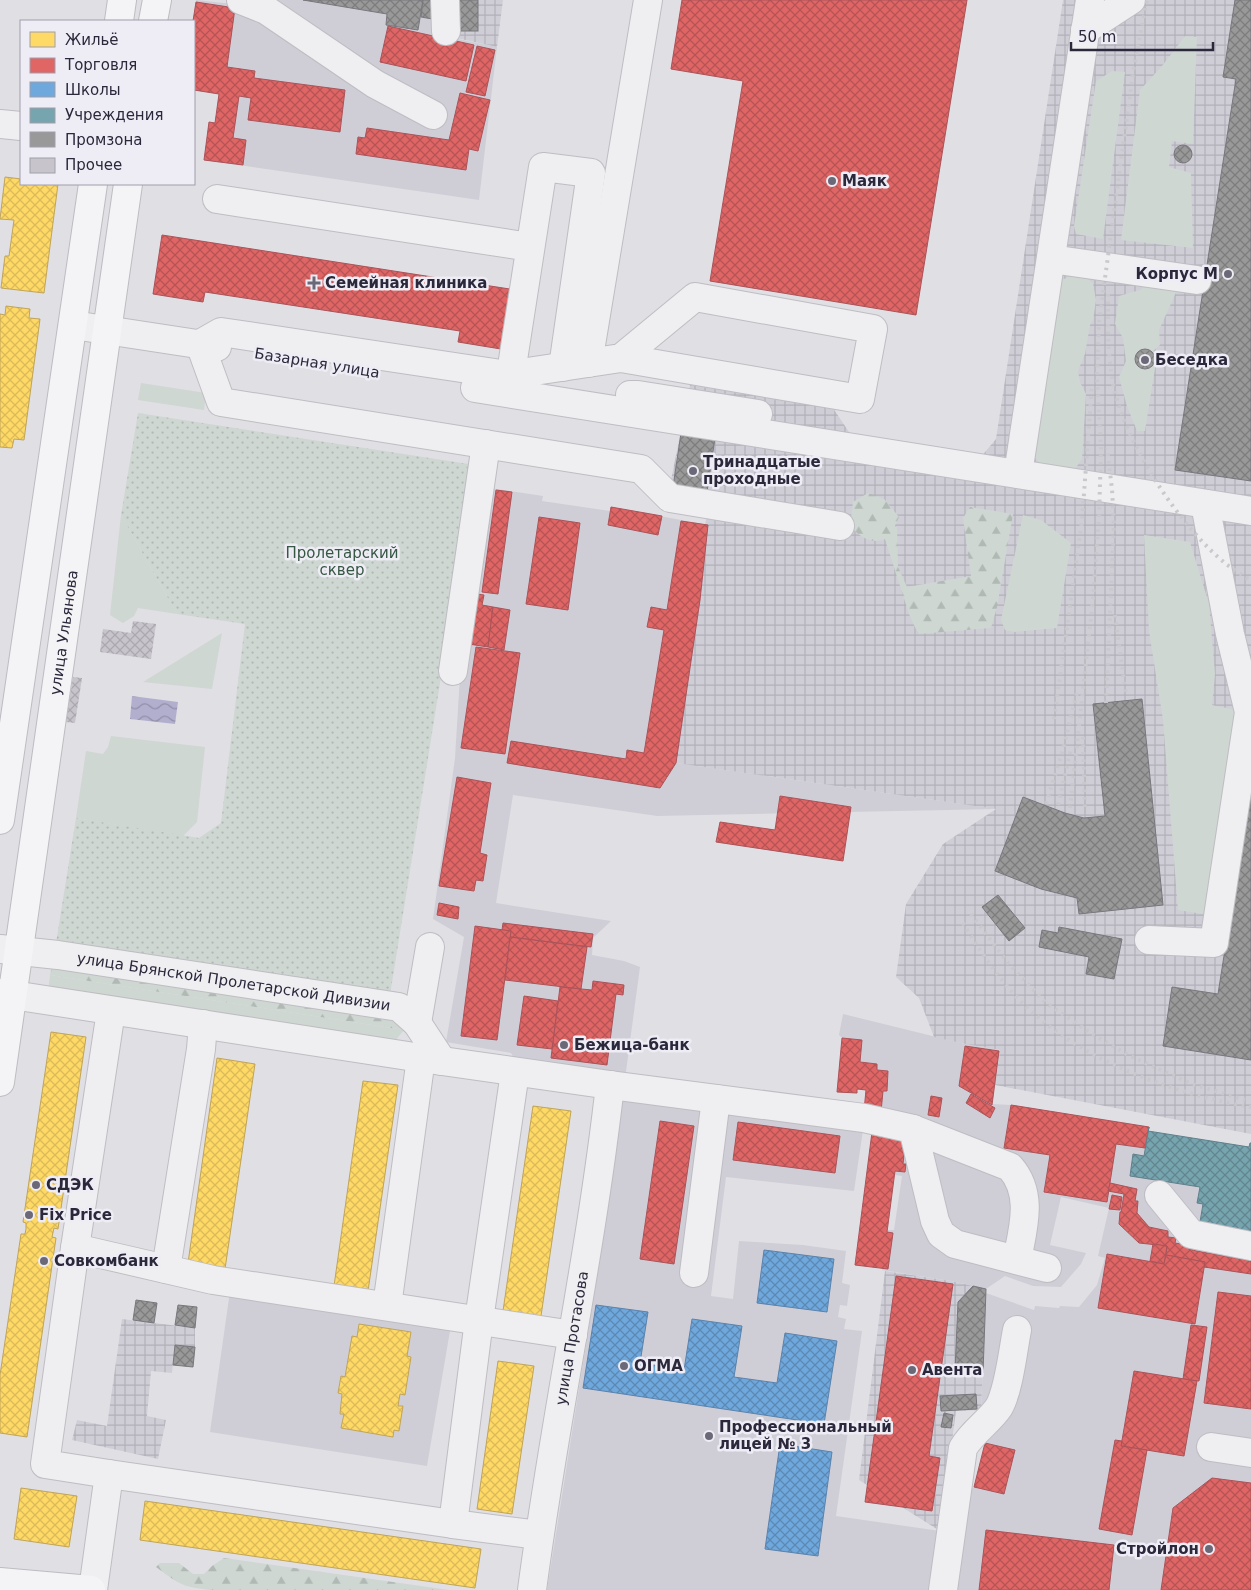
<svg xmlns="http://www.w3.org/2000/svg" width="1251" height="1590" font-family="'DejaVu Sans',sans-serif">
	<defs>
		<pattern id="industrial-grid" width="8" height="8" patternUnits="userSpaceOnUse" patternTransform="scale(1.25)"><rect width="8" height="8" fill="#cfced7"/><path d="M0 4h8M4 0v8" fill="none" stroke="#b2b1b9"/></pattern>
		<pattern id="forest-firs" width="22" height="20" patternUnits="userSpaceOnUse" patternTransform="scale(1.25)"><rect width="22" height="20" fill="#ced7d2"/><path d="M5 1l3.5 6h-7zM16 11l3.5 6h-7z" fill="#b1b9b5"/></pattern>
		<pattern id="park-dots" width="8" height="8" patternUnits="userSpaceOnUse" patternTransform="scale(1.25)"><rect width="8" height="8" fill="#ced7d2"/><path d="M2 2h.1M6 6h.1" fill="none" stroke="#b1b9b5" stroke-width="1.8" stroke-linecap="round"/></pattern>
		<pattern id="water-waves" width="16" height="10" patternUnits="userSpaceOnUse" patternTransform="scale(1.25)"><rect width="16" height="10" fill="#b2afce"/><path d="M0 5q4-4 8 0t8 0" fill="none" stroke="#918ea8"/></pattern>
		<pattern id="homes-cross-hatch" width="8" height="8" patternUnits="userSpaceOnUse" patternTransform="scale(1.25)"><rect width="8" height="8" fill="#ffd966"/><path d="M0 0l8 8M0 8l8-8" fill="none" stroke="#dbba59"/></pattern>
		<pattern id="shops-cross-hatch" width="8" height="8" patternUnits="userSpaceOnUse" patternTransform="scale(1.25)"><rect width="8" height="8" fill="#e06666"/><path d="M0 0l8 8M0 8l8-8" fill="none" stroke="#b65455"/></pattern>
		<pattern id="schools-cross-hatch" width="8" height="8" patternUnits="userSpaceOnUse" patternTransform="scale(1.25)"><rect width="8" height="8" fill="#6fa8dc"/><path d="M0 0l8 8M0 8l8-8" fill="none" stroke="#5b89b4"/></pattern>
		<pattern id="public-cross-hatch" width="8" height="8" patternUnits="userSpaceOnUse" patternTransform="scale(1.25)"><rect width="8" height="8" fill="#76a5af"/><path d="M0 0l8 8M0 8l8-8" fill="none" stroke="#618690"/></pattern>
		<pattern id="industry-cross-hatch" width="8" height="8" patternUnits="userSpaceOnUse" patternTransform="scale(1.25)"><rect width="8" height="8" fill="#999"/><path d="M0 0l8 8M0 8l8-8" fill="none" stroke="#7d7d7e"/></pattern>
		<pattern id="building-cross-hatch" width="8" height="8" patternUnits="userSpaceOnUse" patternTransform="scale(1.25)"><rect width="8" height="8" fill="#c7c5cb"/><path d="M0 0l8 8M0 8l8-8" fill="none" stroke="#aba9af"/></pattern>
	</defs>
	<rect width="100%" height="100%" fill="#e0dfe4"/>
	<g fill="#cfced7" fill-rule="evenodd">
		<polygon points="196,0 233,4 235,0 423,0 438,20 434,34 497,47 479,200 204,160 209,122 215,123 219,94 194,90 193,21"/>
		<polygon points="489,488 543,496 542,501 610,511 611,507 708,525 676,763 997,809 657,816 513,795 496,903 611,921 593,938 592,955 624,961 640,967 625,1079 516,1062 511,1053 446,1042 464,937 433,919 455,758 462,643"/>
		<path d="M843,1014L965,1044L1000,1050L992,1104L1011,1105L1004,1148L1050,1155L1044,1192L1106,1202L1116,1144L1145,1148L1148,1131L1249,1147L1250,1143H1251V1590H953L966,1492L974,1487L985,1443L981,1410L986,1293L1034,1310L1035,1306L1059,1308L1060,1306L1079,1307L1097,1285L1105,1258L1098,1256L1109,1208L1061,1197L1050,1245L1086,1253L1081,1264L1061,1287L1033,1286L1005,1276L986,1289L951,1281L882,1270L888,1230H894L902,1176L888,1174L900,1135L863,1130L854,1191L726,1177L711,1296L733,1299L739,1241L803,1245L846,1251L842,1283L850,1285L847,1306L840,1305L838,1317L846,1319L844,1329L862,1331L836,1516L940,1531L932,1590H547L595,1288L622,1098L863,1129L883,1091H887L888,1071L877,1070V1064L860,1062L862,1040L842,1038L839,1035ZM1107,1254L1164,1264L1166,1255L1205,1262L1099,1308Z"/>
		<polygon points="230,1291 451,1325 427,1466 210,1432"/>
	</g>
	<g fill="url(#industrial-grid)">
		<polygon points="423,0 503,0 497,47 434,33 437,20 421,17"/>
		<polygon points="1063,0 1251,0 1251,1134 995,1085 1000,1050 965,1044 934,1037 919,998 896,977 906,904 943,844 996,809 676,763 709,496 669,490 690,385 833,408 857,444 980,458 996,439"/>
		<polygon points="885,1271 951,1281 986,1289 981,1410 956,1411 940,1531 859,1480"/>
		<polygon points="122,1319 195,1328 195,1347 175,1345 172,1373 151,1371 147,1416 166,1420 158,1459 72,1440 77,1420 107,1426"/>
	</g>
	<g fill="#ced7d2">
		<polygon points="1185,36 1197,37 1193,144 1172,141 1169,167 1191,173 1193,248 1121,240 1140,90 1162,66"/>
		<polygon points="1112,71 1125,72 1103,239 1076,234 1074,226 1096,81"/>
		<polygon points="1070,276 1087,278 1093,283 1096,300 1093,320 1090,325 1085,354 1078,371 1080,382 1086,394 1082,459 1073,472 1043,466 1035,458 1031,442 1060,281"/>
		<polygon points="1150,281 1179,286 1159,330 1160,345 1152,352 1155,368 1145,431 1137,431 1127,406 1119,377 1126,361 1123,338 1115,324 1119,296 1140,290"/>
		<polygon points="141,383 206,393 204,410 138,400"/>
		<polygon points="121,515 177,614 138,608 134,616 123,623 110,615"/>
		<polygon points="1023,515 1041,520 1071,543 1057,628 1014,632 1005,630 1001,620"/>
		<polygon points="1144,535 1190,542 1209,604 1215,674 1212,705 1236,710 1209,915 1178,910 1163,720 1149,631"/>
		<polygon points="222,633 212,689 143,682"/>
		<polygon points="111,736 205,747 197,822 183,836 76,818 86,751 103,754 108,747"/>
		<polygon points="50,975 404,1030 389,1048 48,993"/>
	</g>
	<g fill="url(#forest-firs)">
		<path d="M868,493L884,499L899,517L895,526L897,528L898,567L907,587L971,576L963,518L970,507L1013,514L997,607L991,628L918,634L909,614L885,539C871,545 859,536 850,526L853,502Z"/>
		<polygon points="53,960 396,1013 409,1024 404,1030 50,975"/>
		<path d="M224,1558L449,1590H211C182,1587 179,1584 156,1567L160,1563H179L193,1574H204L212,1566Z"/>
	</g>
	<polygon fill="url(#park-dots)" points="138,413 475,465 390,995 56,943 76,818 199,838 221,823 245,624 177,614 121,515"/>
	<polygon fill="url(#water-waves)" points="132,696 178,702 175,724 130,719"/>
	<g fill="url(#homes-cross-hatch)" stroke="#c0a459">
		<polygon points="5,177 21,179 21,184 58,184 44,293 1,288 5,256 9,256 14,220 0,219"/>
		<polygon points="6,306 30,309 29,318 40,319 24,440 14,439 12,448 0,447 0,314 5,315"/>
		<polygon points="51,1032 86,1037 58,1229 54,1228 52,1237 56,1238 27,1437 0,1433 0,1375 21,1234 25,1234 26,1229 26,1223 23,1222"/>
		<polygon points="217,1058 255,1064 225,1269 188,1263"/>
		<polygon points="363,1081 398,1085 368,1291 334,1286"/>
		<polygon points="533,1106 571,1111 541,1316 503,1311"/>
		<polygon points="359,1324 411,1332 407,1356 411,1357 405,1395 400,1394 398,1406 403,1406 399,1431 394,1430 393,1437 341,1428 344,1414 340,1414 342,1394 338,1393 341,1376 345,1377 352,1336 357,1337"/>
		<polygon points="498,1361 534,1366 512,1514 477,1509"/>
		<polygon points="21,1488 77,1496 69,1547 14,1539"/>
		<polygon points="145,1501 481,1549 475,1588 140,1540"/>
	</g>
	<g fill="url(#shops-cross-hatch)" stroke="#aa5359">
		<polygon points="682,0 967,0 916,315 710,281 743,81 671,69"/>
		<polygon points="196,2 235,8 227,67 255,71 254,78 345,90 340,132 248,120 251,98 239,96 233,138 246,140 243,165 204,160 209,122 215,123 219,94 194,90 193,21"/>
		<polygon points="388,26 474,45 466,81 380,62"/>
		<polygon points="477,46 495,50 485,96 466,92"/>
		<polygon points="460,93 490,100 478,151 469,149 466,170 356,154 358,137 365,138 367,128 449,140"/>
		<polygon points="162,235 516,290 507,350 458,342 460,331 205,292 203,302 153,294"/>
		<polygon points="496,490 512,492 498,594 482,592"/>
		<polygon points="611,507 662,516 658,535 608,525"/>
		<polygon points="539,517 580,523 568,610 526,604"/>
		<polygon points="681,521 708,525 700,600 676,763 660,788 507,763 511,741 626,759 627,750 644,753 664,630 647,627 651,607 667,610"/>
		<polygon points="469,593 484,595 482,605 493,607 488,647 462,643"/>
		<polygon points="493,607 510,610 504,650 488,647"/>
		<polygon points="476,647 520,653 505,754 461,748"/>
		<polygon points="457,777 491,783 480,853 487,855 483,881 476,880 474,891 439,886"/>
		<polygon points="780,796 851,807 843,861 716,842 720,822 775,830"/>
		<polygon points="439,903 459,907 458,919 437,915"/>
		<polygon points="503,923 593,934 591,947 510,937 511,931 502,930"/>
		<polygon points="475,926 511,931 497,1040 461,1036"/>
		<polygon points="510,937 587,947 581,989 505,980"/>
		<polygon points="593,981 624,985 623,995 616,994 607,1065 551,1058 560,987 592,990"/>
		<polygon points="524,996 558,1001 552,1049 517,1045"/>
		<polygon points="842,1038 862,1040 860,1062 877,1064 877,1070 888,1071 887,1091 883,1091 881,1112 864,1111 866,1090 857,1089 857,1093 837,1092"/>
		<polygon points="965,1046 999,1051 992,1105 959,1086"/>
		<polygon points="971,1094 995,1108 990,1118 966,1103"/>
		<polygon points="931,1096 942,1098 939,1117 928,1115"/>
		<polygon points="1011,1105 1149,1127 1145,1148 1116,1144 1107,1202 1044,1192 1050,1155 1004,1148"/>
		<polygon points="660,1121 694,1126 674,1264 640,1259"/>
		<polygon points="738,1122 840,1136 835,1173 733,1160"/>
		<polygon points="872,1132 906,1137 903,1164 906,1164 905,1172 895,1171 887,1232 893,1233 888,1269 855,1265"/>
		<polygon points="1110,1183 1137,1189 1135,1201 1138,1201 1137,1213 1149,1227 1168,1231 1168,1237 1176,1238 1175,1243 1193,1246 1192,1250 1251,1261 1251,1274 1204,1267 1205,1262 1166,1255 1167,1246 1139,1243 1119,1224 1120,1212 1121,1212 1124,1194 1108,1191"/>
		<polygon points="1112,1195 1122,1197 1120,1210 1109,1209"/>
		<polygon points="1153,1244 1167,1246 1164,1264 1150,1261"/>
		<polygon points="1107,1254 1164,1264 1166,1255 1205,1262 1195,1324 1098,1308"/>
		<polygon points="896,1276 953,1284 929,1456 940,1458 932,1511 865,1502"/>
		<polygon points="1218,1292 1251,1296 1251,1409 1204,1403"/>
		<polygon points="1191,1325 1207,1327 1199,1381 1183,1379"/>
		<polygon points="1134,1371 1197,1381 1184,1456 1121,1446"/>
		<polygon points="1115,1440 1122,1441 1121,1446 1147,1450 1132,1535 1099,1529"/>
		<polygon points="985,1443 1015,1450 1004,1494 974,1487"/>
		<polygon points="1212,1478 1251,1483 1251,1590 1161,1590 1173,1508"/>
		<polygon points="986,1530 1114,1545 1109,1590 979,1590"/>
	</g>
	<g fill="url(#schools-cross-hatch)" stroke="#5b82ac">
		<polygon points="764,1250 834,1259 827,1312 757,1303"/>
		<polygon points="596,1305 648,1312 640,1363 684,1370 692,1319 742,1326 734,1377 777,1383 785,1333 837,1341 824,1424 583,1388"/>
		<polygon points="780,1444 832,1452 818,1556 765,1549"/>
	</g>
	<polygon fill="url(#public-cross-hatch)" stroke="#60808c" points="1149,1127 1148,1131 1249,1147 1250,1143 1251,1143 1251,1236 1199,1228 1203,1204 1197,1203 1200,1187 1130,1176 1133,1154 1144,1156"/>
	<g fill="url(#industry-cross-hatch)" stroke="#78777d">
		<polygon points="303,0 423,0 418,30 386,25 387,14"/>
		<polygon points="423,0 433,0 438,20 421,17"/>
		<rect x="456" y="0" width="22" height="31"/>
		<polygon points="1235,0 1251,0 1251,481 1175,470 1236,79 1223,77"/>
		<circle cx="1183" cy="154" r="9"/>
		<circle cx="1145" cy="359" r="10"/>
		<polygon points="681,433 715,438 707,492 673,487"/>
		<polygon points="1142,699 1163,905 1079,914 1077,898 1041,889 995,871 1023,797 1065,813 1084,818 1105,816 1093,704"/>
		<polygon points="1251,784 1251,1060 1163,1046 1172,987 1218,994"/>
		<polygon points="998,895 1025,928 1009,941 982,907"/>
		<polygon points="1059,927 1122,939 1114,979 1086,974 1089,957 1039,947 1042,930 1058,933"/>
		<polygon points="973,1286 986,1289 983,1373 955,1371 958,1302"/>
		<polygon points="136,1300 157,1303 154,1323 133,1320"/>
		<polygon points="178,1305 197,1307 195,1328 175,1325"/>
		<polygon points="175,1345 195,1347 193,1367 173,1365"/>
		<polygon points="976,1394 977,1409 941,1411 940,1396"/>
		<polygon points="944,1413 953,1415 951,1428 941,1427"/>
	</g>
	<g fill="url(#building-cross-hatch)">
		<polygon points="133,621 156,624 151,659 100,652 103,629 131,633"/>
		<polygon points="73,677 82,678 75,723 66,722"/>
	</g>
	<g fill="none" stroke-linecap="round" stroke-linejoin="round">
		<g stroke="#bebdc2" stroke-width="30">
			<g id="minor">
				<polyline points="241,0 266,10 375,84 433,115"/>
				<polyline points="445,0 446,31"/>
				<polyline points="1085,30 1131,0"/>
				<polyline points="0,124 21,126"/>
				<polyline points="217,199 530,247"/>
				<polyline points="1051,259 1197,280"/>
				<polyline points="73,325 217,347"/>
				<polyline points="621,358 860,399 873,329 695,297 621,358 508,375 221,332 200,344 221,402 641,469 670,498 840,526"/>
				<polyline points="588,363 648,0"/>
				<polyline points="475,388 1251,511"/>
				<polyline points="508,392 543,167 591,173 563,367"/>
				<polyline points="630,395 638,395 758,414"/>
				<polyline points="1018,474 1090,0"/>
				<polyline points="453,671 486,444"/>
				<polyline points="1149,940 1214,943 1249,712 1230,634 1205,504"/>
				<path id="s1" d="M0,949L58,955L399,1007L417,1023L442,1061"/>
				<polyline points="0,993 421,1058 610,1085 864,1118 913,1129 935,1221 941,1234 955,1244 1047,1268"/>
				<polyline points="111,1011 75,1248 213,1280 573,1335"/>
				<polyline points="417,1023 430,947"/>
				<polyline points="515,1072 479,1320 453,1524 539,1535"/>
				<path d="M913,1129L1010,1167C1034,1194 1023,1228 1017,1260"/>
				<polyline points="1159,1195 1191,1234 1251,1246"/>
				<polyline points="75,1248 45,1464 109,1474 93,1590"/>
				<polyline points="166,1269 201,1049 203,1024"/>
				<polyline points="694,1273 716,1099"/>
				<polyline points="387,1306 421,1058"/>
				<polyline points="1211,1447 1251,1453"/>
				<polyline points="109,1474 453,1524"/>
				<path id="s2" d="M532,1590C554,1421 591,1255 610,1085"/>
				<path d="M943,1590L963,1448C973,1431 989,1422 999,1407C1009,1389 1013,1350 1017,1330"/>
			</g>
		</g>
		<g stroke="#bdbcc1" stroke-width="30">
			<g id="major">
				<polyline points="119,21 122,0"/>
				<polyline points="153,21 157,0"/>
				<polyline points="0,820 93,184"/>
				<path id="s3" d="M0,1082L128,184"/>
				<polyline points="0,1582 91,1590"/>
			</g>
		</g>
		<use href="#minor" stroke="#efeff1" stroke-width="28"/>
		<use href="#major" stroke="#f4f3f5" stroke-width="28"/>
		<g stroke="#c9c8cc" stroke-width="4" stroke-dasharray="2.5 5" stroke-linecap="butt">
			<path d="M1108,294C1108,327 1107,363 1116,396C1131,452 1181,527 1226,564C1234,570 1243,575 1251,581"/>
			<polyline points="1115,615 1126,695"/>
			<polyline points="1106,703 1114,525 1112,489 1107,448"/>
			<polyline points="1054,719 1082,521 1092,384"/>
			<polyline points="1083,737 1085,810"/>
			<polyline points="1046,804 1062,753 1077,693"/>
			<polyline points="1058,805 1071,749"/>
			<polyline points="1070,808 1093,599 1099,517 1101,450 1097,377 1099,322 1134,66 1147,0"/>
			<polyline points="971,914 1008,963 1045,1002 1092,1034 1130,1056 1192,1084 1245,1100"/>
			<path d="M963,923C982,955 1005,988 1033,1013C1089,1063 1178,1095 1251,1107"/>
		</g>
	</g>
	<g fill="#6b6877" stroke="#eeecf4" stroke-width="2">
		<circle cx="832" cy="181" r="5"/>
		<circle cx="1228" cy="274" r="5"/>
		<path d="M311.5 275.5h5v5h5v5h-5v5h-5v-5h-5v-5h5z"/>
		<circle cx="1145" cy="360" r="5"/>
		<circle cx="693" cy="471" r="5"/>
		<circle cx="564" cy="1045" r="5"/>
		<circle cx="36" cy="1185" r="5"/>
		<circle cx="29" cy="1215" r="5"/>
		<circle cx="44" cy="1261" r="5"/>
		<circle cx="624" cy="1366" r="5"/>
		<circle cx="912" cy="1370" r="5"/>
		<circle cx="709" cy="1436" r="5"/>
		<circle cx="1209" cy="1549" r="5"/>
	</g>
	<g text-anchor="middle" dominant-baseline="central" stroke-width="5" stroke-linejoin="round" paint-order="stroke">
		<g font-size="15" font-weight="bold" fill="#2c283c" stroke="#eeecf4" text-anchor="start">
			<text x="842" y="181">Маяк</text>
			<text x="1218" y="274" text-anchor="end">Корпус М</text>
			<text x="325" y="283">Семейная клиника</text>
			<text x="1155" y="360">Беседка</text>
			<text x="703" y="462">Тринадцатые<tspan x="703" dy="17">проходные</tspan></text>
			<text x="574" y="1045">Бежица-банк</text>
			<text x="46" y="1185">СДЭК</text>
			<text x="39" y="1215">Fix Price</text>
			<text x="54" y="1261">Совкомбанк</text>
			<text x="634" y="1366">ОГМА</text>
			<text x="922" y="1370">Авента</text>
			<text x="719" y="1427">Профессиональный<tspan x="719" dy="17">лицей № 3</tspan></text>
			<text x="1199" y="1549" text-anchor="end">Стройлон</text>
		</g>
		<g font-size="15" fill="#2c283c" stroke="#eeecf4">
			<text transform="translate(317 363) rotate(9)">Базарная улица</text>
			<text stroke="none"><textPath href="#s3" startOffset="454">улица Ульянова</textPath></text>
			<text stroke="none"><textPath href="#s1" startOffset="236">улица Брянской Пролетарской Дивизии</textPath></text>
			<text stroke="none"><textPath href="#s2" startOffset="255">улица Протасова</textPath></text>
		</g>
		<g font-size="15" fill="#365743" stroke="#eeecf4">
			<text x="342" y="553">Пролетарский<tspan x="342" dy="17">сквер</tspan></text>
		</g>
	</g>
	<rect x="20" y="20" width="175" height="165" fill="#eeecf4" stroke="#a09eaa"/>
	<rect x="30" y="32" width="25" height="15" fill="#ffd966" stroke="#a09eaa"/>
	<text x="65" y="45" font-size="15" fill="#2c283c">Жильё</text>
	<rect x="30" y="58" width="25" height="15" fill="#e06666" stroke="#a09eaa"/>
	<text x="65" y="70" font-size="15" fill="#2c283c">Торговля</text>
	<rect x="30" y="82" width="25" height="15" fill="#6fa8dc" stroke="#a09eaa"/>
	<text x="65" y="95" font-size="15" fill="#2c283c">Школы</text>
	<rect x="30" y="108" width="25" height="15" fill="#76a5af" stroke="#a09eaa"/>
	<text x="65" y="120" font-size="15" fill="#2c283c">Учреждения</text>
	<rect x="30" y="132" width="25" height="15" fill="#999999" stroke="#a09eaa"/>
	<text x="65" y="145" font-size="15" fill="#2c283c">Промзона</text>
	<rect x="30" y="158" width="25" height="15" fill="#c7c5cb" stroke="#a09eaa"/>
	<text x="65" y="170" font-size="15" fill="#2c283c">Прочее</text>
	<path d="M1071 42v8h142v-8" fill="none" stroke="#2c283c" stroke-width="2.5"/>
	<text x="1078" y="42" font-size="15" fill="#2c283c" stroke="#eeecf4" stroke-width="4" paint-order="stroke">50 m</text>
</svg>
